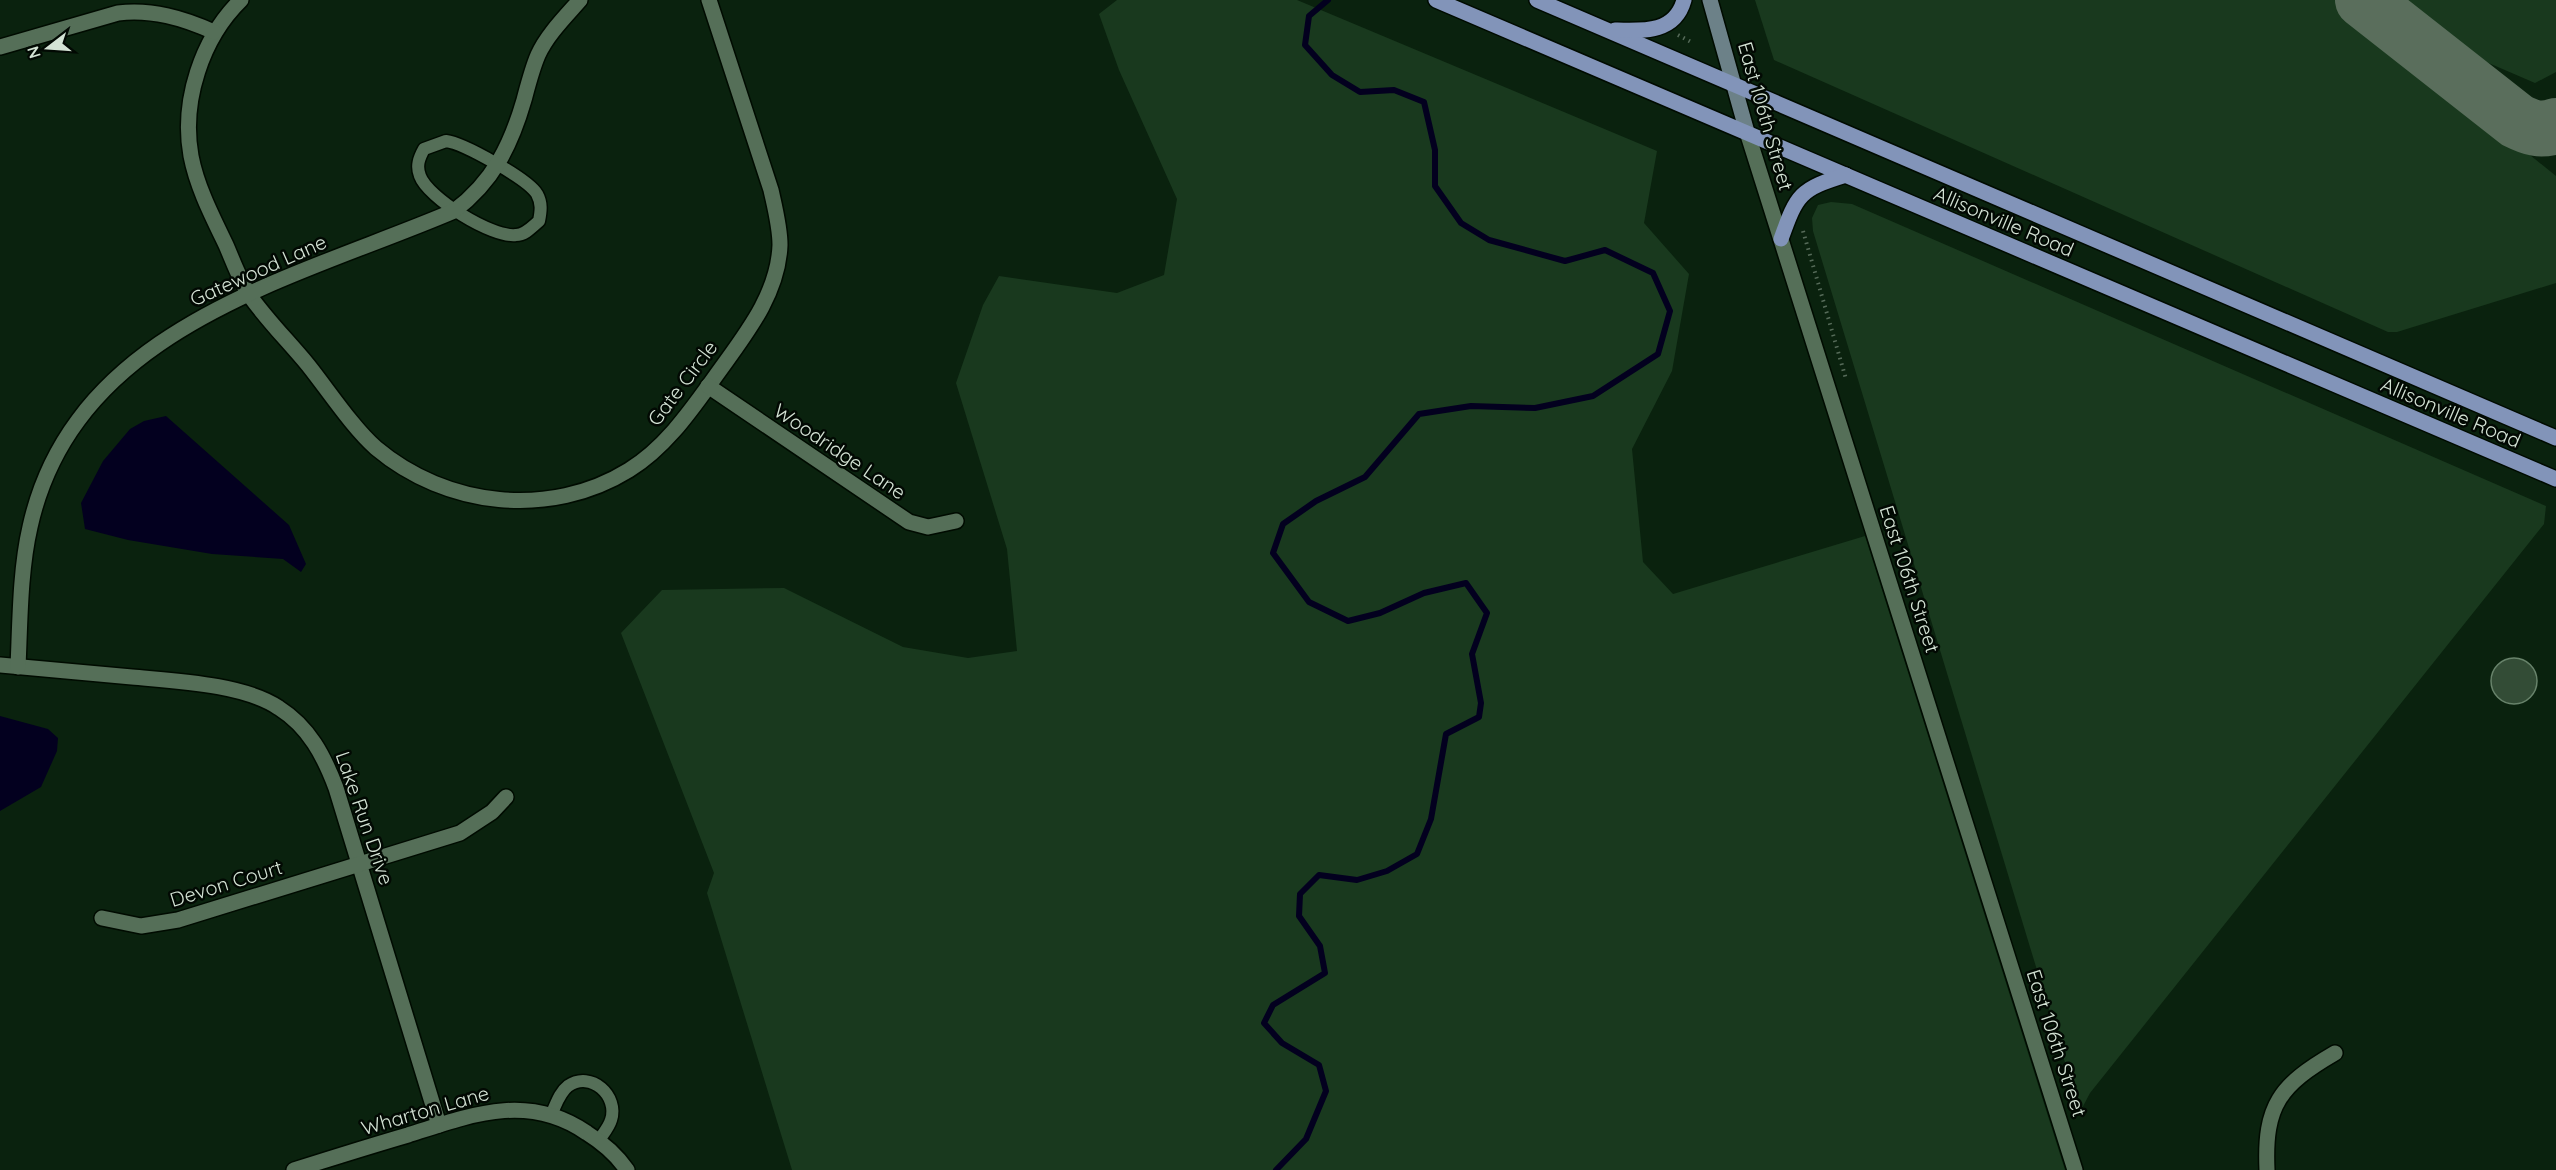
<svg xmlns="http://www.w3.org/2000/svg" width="2556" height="1170" font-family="Quicksand,sans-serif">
	<rect width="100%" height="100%" fill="#0a220e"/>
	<g fill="#19391e">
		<polygon points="1117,0 1297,0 1657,151 1644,223 1689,274 1672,371 1632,449 1643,562 1673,594 1865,536 2065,1170 792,1170 707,893 714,873 621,633 662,590 784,588 903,647 968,658 1017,651 1007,549 956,383 983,305 999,276 1117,293 1164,275 1177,199 1119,70 1099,14"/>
		<polygon points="1755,0 2338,0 2556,176 2556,283 2397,332 2388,332 1774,60"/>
		<polygon points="2402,0 2556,0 2556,72 2535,83 2470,55"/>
		<polygon points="1831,202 1852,204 2546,506 2544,524 2090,1093 2080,1112 1813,231 1812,218 1818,205"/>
	</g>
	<g fill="#03001f">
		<polygon points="166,416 289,525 306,564 301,572 283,559 212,554 128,540 85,529 81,503 103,461 130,429 144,421"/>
		<polygon points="0,716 48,729 58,738 57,751 41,787 0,811"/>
	</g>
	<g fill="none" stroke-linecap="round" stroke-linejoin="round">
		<polyline stroke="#03001f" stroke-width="6" points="1276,1170 1306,1139 1326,1091 1319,1065 1282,1043 1264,1023 1273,1005 1325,973 1320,946 1299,916 1300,894 1319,875 1357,880 1387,871 1417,854 1431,819 1446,734 1479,717 1481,703 1472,654 1487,613 1466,583 1424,593 1380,613 1348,621 1309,602 1273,553 1283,524 1316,501 1365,477 1419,414 1471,406 1535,408 1593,396 1658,354 1670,311 1653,273 1605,250 1565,261 1489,240 1461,223 1435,186 1435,150 1424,102 1394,90 1360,92 1332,75 1305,45 1309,16 1328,0"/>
		<path stroke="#5a6e5c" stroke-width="56" d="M2363,0L2517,121C2531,128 2540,131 2556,126"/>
	</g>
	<circle fill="#334c36" stroke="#68836b" stroke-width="1.5" cx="2514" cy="681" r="23"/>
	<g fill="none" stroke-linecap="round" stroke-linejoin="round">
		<g stroke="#000b00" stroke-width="15">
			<g id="service">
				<path d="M446,141C463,143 528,179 537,194C542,203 541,211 539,221C532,227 525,235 516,235C492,238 428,198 420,176C416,166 419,158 424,149Z"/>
				<path d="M551,1115C556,1105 559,1093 568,1086C591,1070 619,1096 611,1120C609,1127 603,1134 599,1140"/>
			</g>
		</g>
		<g stroke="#000b00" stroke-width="18">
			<g id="minor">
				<path d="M241,0C202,38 181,101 191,156C197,187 212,216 226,245C233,261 240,281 250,296C267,320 289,342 308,365C328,390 353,428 376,448C446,507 550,519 629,470C663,449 687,416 710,384C739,342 778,299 780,245C780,227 775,208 771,190L709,0"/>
				<path d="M0,47L118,13C152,9 183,18 214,32"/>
				<polyline points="708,386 909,522 928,527 956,521"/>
				<path d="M0,665C44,669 88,673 132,677C174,681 244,684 279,708C309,727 324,756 336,788L439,1125"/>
				<path d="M18,667C20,622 20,570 30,527C74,327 292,280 454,211C493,182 511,145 524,100C528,85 532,69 538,55C547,35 565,17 580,0"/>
				<polyline points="102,918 141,926 178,920 460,833 492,812 506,797"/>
				<path d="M294,1170C332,1158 370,1146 408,1135C470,1115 528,1092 587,1133C603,1143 616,1154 627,1170"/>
				<path d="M2267,1170C2264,1105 2280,1085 2335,1053"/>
			</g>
		</g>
		<g stroke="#000b00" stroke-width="18">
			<polyline id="tertiary" points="1747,132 2075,1170"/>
		</g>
		<g stroke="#000b00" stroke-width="18">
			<polyline id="secondary" points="1710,0 1747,132"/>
		</g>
		<g stroke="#000b00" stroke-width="18">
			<g id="primary">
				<polyline points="1436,0 2556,479"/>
				<polyline points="1537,0 2556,438"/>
				<path d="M1615,30C1644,31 1675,33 1684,0"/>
				<path d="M1781,239C1797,194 1800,189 1846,175"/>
			</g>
		</g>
		<g stroke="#566b59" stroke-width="4" stroke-dasharray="1.5 4.5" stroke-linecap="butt">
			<polyline points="1678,35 1693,43"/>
			<polyline points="1803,231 1846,379"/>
		</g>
		<use href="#service" stroke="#556f58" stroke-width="12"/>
		<use href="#minor" stroke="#556f58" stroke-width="15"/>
		<use href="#tertiary" stroke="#556f58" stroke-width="15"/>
		<use href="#secondary" stroke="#6c8188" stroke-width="15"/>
		<use href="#primary" stroke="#8294b9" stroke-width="15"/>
	</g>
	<g text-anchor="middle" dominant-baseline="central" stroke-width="5" stroke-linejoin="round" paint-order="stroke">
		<g font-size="20" fill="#d4e3d5" stroke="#020903">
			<text transform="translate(1766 116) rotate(74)">East 106th Street</text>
			<text transform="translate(2004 221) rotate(23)">Allisonville Road</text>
			<text transform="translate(258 270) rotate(-24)">Gatewood Lane</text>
			<text transform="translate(682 383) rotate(-53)">Gate Circle</text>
			<text transform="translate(2451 412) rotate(23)">Allisonville Road</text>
			<text transform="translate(840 451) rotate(34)">Woodridge Lane</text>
			<text transform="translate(1910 579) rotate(72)">East 106th Street</text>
			<text transform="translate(365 818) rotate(71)">Lake Run Drive</text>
			<text transform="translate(226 883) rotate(-17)">Devon Court</text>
			<text transform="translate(2057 1043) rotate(72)">East 106th Street</text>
			<text transform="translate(425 1110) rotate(-16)">Wharton Lane</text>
		</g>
	</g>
	<g transform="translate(48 48) rotate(253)" stroke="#020903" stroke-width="4.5" paint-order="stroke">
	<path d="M0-4.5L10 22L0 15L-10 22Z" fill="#d4e3d5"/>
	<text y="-9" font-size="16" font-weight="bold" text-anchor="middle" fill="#d4e3d5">N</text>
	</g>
</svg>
